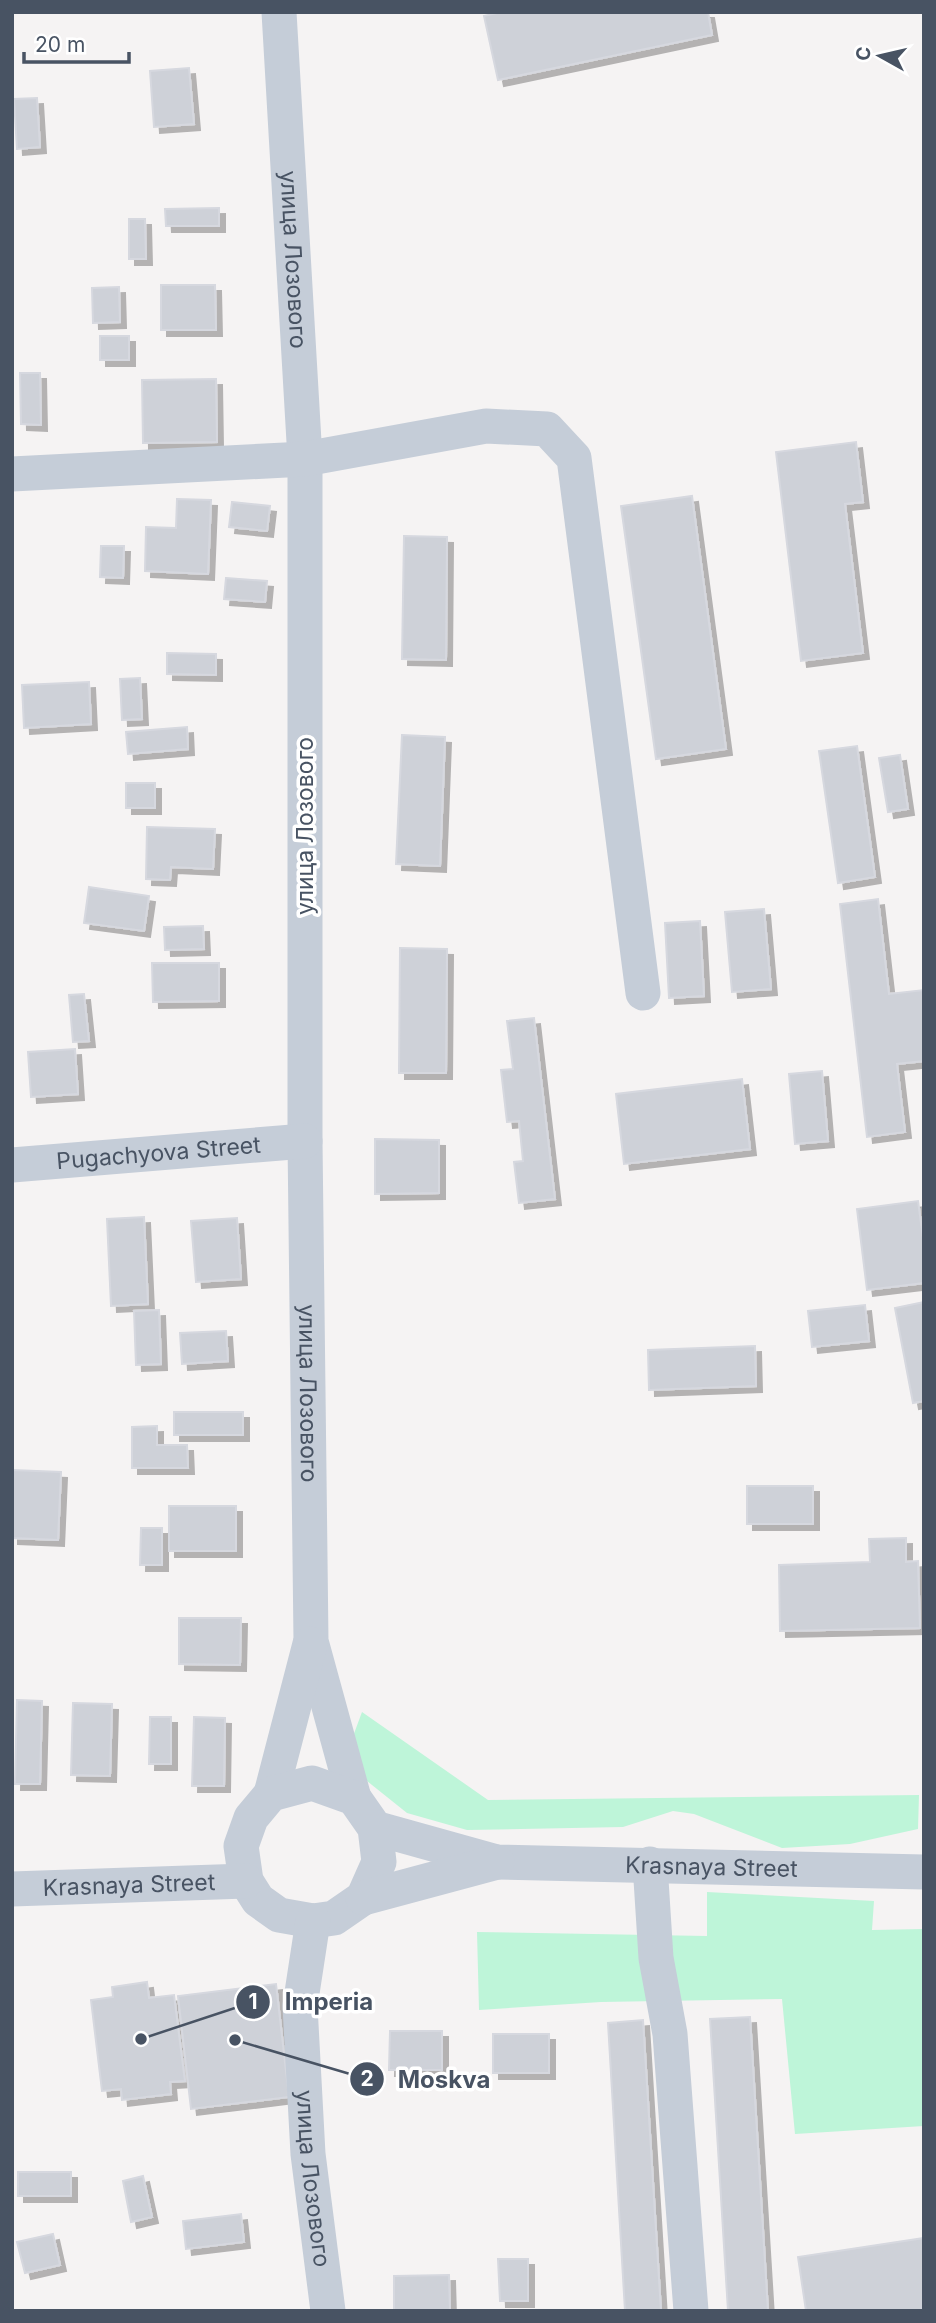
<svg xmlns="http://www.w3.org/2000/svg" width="936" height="2323" font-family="Inter,sans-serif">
	<defs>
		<filter id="shadow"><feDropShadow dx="6" dy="6" stdDeviation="0" flood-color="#0004"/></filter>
	</defs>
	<rect width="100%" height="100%" fill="#f5f3f3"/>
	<g fill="#bef5d9">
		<polygon points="362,1712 488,1800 919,1795 918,1829 850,1844 782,1848 694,1814 673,1811 623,1827 467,1830 407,1813 362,1777 352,1739"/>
		<polygon points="707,1892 874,1901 872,1930 924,1929 924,2126 795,2134 782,1999 601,2002 479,2010 477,1932 707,1936"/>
	</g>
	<g fill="#ced1d8" stroke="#d6d8df" stroke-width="2" filter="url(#shadow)">
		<polygon points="501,12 708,12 712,35 498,80 484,16"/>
		<polygon points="189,68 194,124 154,127 150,71"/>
		<polygon points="37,98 40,147 17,149 14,99"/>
		<polygon points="219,208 219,226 166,226 165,209"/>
		<polygon points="129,219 145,219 146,259 129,259"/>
		<polygon points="161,285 215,285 216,330 161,330"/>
		<polygon points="119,287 120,322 93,323 92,288"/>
		<rect x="100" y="336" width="29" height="24"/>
		<polygon points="20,373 40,373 41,425 21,424"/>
		<polygon points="216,379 217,442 143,443 142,380"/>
		<polygon points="856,442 863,502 845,504 863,653 801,661 776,452"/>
		<polygon points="692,496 726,749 656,759 621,506"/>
		<polygon points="177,499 211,500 208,574 145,571 146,527 176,528"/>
		<polygon points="232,502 270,506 267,531 229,527"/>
		<polygon points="404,536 447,537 446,660 402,659"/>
		<polygon points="101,546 124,546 123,578 100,577"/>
		<polygon points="226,578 267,581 265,602 224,599"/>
		<polygon points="167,653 216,654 216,675 167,674"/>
		<polygon points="140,678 142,719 122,720 120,679"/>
		<polygon points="89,682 91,724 24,728 22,685"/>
		<polygon points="187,727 188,749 128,754 126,732"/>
		<polygon points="402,735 445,737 440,866 396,864"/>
		<polygon points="857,746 875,877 838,883 819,751"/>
		<polygon points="900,755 908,809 888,812 879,758"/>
		<rect x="126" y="783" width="29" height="25"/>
		<polygon points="147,827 215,829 213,869 171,867 170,880 146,879"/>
		<polygon points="89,887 149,896 144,931 84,923"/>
		<polygon points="878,899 889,994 924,990 924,1061 897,1064 905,1132 867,1137 840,904"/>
		<polygon points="764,909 771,989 732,992 725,912"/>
		<polygon points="700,921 704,996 669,998 665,923"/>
		<polygon points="203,926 204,949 165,950 164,927"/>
		<polygon points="400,948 447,949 446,1073 399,1073"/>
		<polygon points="152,963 219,963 219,1001 153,1002"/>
		<polygon points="84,994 89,1041 73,1042 69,995"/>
		<polygon points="534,1018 555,1199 519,1203 514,1162 523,1161 519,1121 507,1122 501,1070 513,1069 507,1021"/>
		<polygon points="75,1049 78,1094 31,1097 28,1052"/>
		<polygon points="822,1071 828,1141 795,1144 789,1074"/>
		<polygon points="742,1079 750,1149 624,1164 616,1094"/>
		<polygon points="375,1139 439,1140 439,1193 375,1194"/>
		<polygon points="918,1201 924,1245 924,1283 867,1290 857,1209"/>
		<polygon points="144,1217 148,1304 111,1306 107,1219"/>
		<polygon points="237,1218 241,1279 196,1282 191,1221"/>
		<polygon points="924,1302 924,1401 913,1403 895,1308"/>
		<polygon points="865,1305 869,1341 812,1347 808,1311"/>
		<polygon points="159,1310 161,1364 136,1365 134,1311"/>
		<polygon points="226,1331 228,1361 182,1364 180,1333"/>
		<polygon points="755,1346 756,1386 649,1390 648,1350"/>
		<rect x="174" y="1412" width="69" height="23"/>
		<polygon points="157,1426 157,1445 187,1445 188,1468 132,1468 132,1427"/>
		<polygon points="12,1470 61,1472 58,1540 12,1538"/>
		<rect x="747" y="1486" width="66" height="38"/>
		<rect x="169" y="1506" width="67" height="45"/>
		<polygon points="141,1528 162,1528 162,1565 140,1565"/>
		<polygon points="906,1538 906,1562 918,1561 920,1628 780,1631 779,1565 870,1562 869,1539"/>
		<polygon points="179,1618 241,1618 240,1665 179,1664"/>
		<polygon points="17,1700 42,1701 40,1784 15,1784"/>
		<polygon points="73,1703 112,1704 110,1776 71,1775"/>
		<polygon points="150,1717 171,1717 171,1764 149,1764"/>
		<polygon points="194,1717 225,1718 224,1786 192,1786"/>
		<polygon points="147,1982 149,1998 174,1995 185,2081 170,2082 171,2094 122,2100 121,2089 102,2091 91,2000 113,1997 112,1987"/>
		<polygon points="276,1984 289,2097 191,2109 178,1996"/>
		<polygon points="750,2017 768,2311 728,2311 710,2019"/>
		<polygon points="643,2020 661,2311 625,2311 608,2023"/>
		<polygon points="390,2031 442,2031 442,2070 389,2070"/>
		<rect x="493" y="2034" width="56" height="39"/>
		<rect x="18" y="2172" width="53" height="24"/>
		<polygon points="143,2176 152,2217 131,2222 123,2181"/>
		<polygon points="241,2214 244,2242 186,2249 183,2221"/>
		<polygon points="53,2234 60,2265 25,2273 17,2242"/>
		<polygon points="924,2238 924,2311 806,2311 798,2257"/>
		<polygon points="498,2259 528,2259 528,2301 500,2301"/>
		<polygon points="449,2275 450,2311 394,2311 394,2276"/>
	</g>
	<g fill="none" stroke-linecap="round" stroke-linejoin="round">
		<g stroke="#c5cdd8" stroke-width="35">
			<path id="s1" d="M279,12L305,459V1141L311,1641L354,1798"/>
			<polyline points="12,474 305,459 486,426 547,429 574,458 643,993"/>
			<path id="s2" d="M12,1165L305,1141"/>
			<polyline points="271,1794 310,1644"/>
			<path id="s3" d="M375,1828L379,1862L363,1898L334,1918L313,1921L279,1915L258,1900L246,1881L241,1846L251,1818L271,1794L312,1783L354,1798L375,1828L497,1862L924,1872"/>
			<polyline points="650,1864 656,1958 670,2034 691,2311"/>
			<path id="s4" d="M12,1889L246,1881"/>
			<polyline points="363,1898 497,1862"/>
			<path id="s5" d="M313,1921L300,2006L308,2154L328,2311"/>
		</g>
	</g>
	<g text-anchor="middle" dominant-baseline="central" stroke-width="7" stroke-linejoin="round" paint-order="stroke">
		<g font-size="23" fill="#485363" stroke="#fff">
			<text stroke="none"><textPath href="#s1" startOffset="248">улица Лозового</textPath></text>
			<text transform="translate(305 826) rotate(-90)">улица Лозового</text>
			<text stroke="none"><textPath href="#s2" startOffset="147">Pugachyova Street</textPath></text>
			<text stroke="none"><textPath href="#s1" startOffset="1382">улица Лозового</textPath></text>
			<text stroke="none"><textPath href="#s3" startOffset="774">Krasnaya Street</textPath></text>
			<text stroke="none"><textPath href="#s4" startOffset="117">Krasnaya Street</textPath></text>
			<text stroke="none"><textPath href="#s5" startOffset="259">улица Лозового</textPath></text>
		</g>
	</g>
	<path fill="none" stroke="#485363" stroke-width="2.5" d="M141 2039L253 2002M235 2040L367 2079"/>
	<g fill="#485363" stroke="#fff" stroke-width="2.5">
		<circle cx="141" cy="2039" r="7"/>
		<circle cx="235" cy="2040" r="7"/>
		<circle cx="253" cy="2002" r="18"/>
		<circle cx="367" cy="2079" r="18"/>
	</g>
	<g font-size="21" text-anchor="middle" font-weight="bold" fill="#fff">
		<text x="253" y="2009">1</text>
		<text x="367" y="2086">2</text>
	</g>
	<g font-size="24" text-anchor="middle" font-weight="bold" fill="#485363" stroke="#fff" stroke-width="7" stroke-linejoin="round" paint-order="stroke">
		<text x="329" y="2010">Imperia</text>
		<text x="444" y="2088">Moskva</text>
	</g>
	<rect width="936" height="2323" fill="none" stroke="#485363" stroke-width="28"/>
	<g transform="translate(880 56) rotate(278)" stroke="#ffffff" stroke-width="5" paint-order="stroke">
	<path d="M0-5L12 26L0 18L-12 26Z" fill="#485363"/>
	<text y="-10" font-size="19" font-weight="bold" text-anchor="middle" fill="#485363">С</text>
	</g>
	<path d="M24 52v10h105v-10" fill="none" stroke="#485363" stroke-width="3.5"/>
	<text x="35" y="52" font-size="21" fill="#485363" stroke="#ffffff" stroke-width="5" paint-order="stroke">20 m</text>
</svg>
